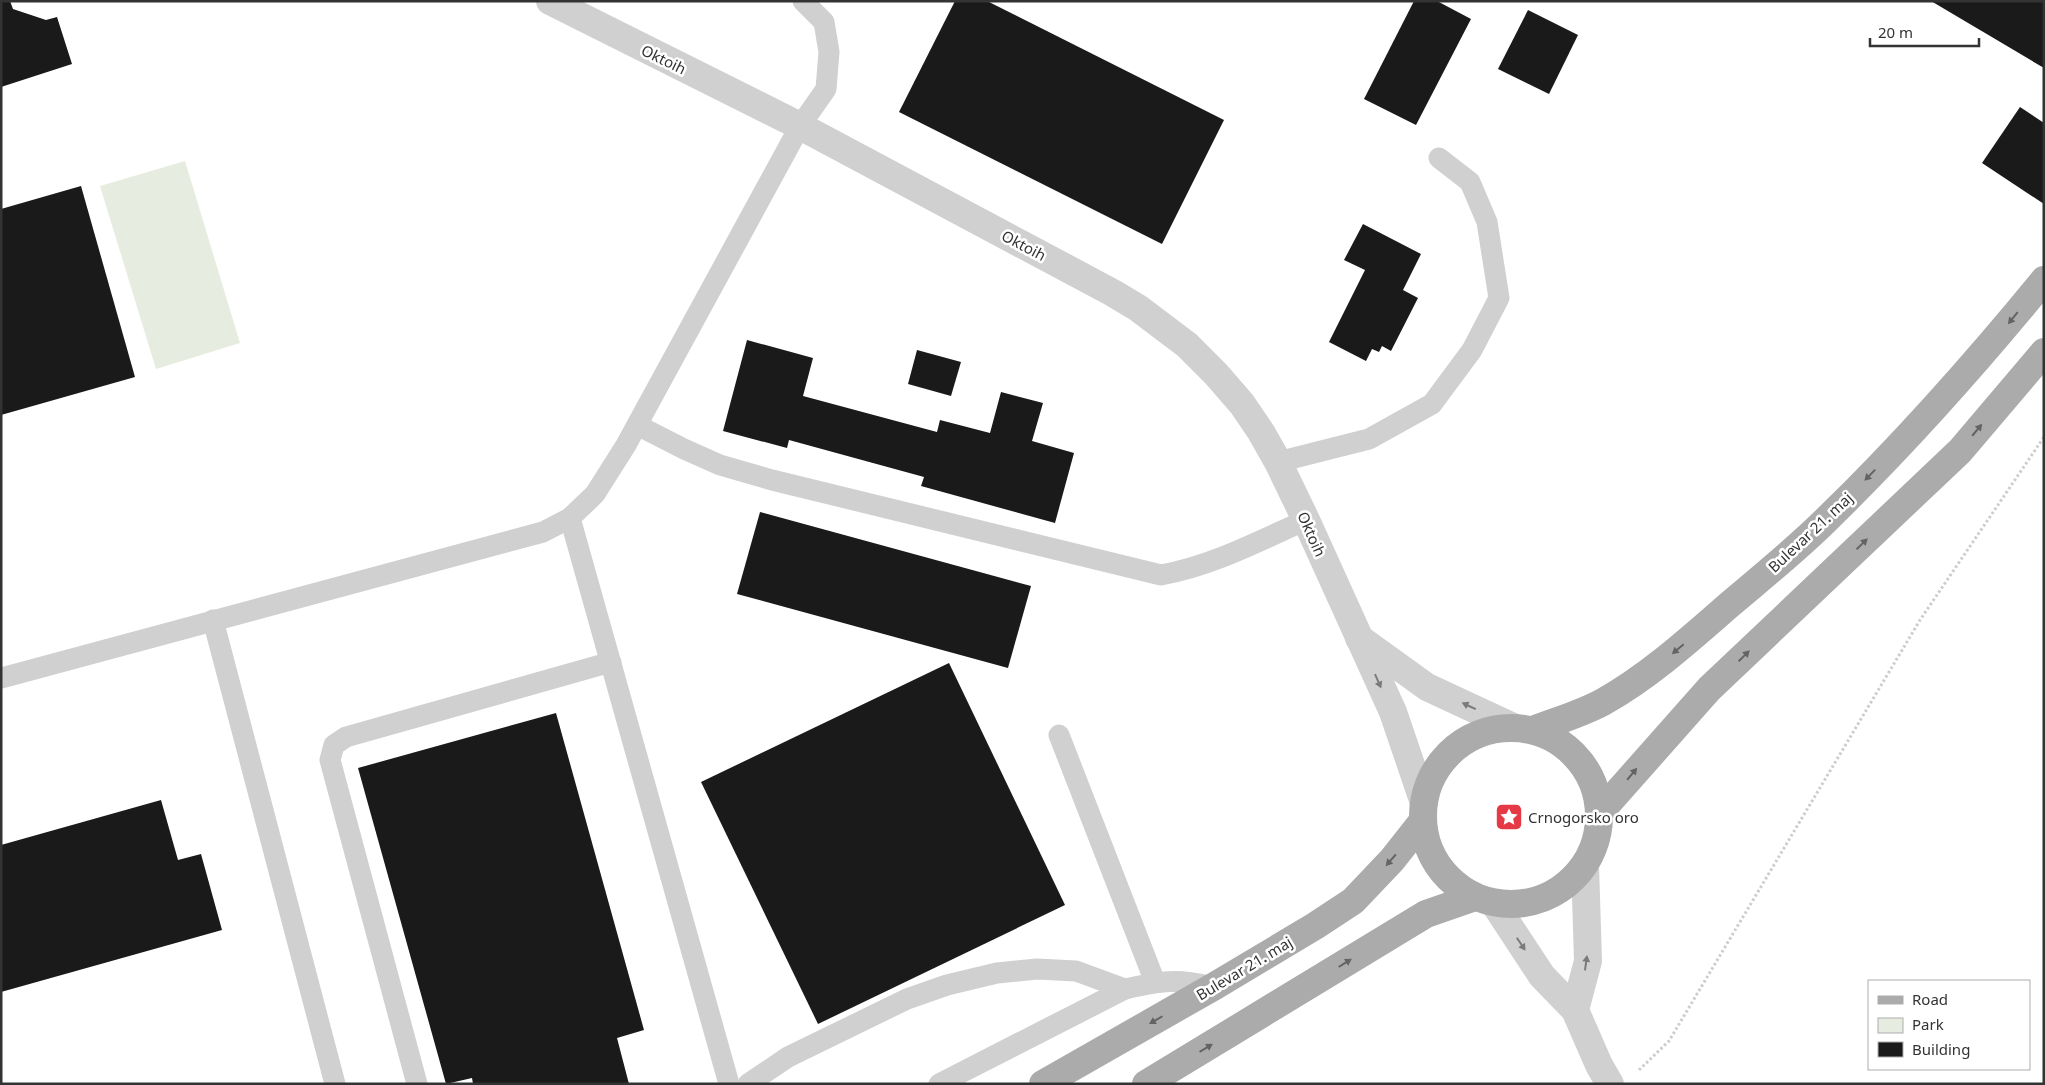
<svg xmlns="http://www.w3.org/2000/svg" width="2045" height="1085" font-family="'Noto Sans',sans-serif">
	<rect width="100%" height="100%" fill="#fff"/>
	<polygon fill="#e6ecdf" points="185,161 240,343 156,369 100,186"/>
	<g fill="#1a1a1a">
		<polygon points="1,1 10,1 13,9 46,20 57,17 72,64 1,87"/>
		<polygon points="955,1 987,1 1224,120 1162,244 899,112"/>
		<polygon points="1414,1 1437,1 1471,19 1416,125 1364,99"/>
		<polygon points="1931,1 2044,1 2044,68"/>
		<polygon points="1528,10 1578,35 1549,94 1498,69"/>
		<polygon points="2020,107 2044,123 2044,204 1982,163"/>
		<polygon points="81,186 135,377 1,415 1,209"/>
		<polygon points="1363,224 1421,254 1403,290 1418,298 1391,351 1382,346 1379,352 1372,349 1366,361 1329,342 1365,270 1344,260"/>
		<polygon points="747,340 813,358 803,396 937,432 940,420 990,433 1001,392 1043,403 1032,441 1074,453 1055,523 921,486 924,477 789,440 787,448 723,431"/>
		<polygon points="917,350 961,362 951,396 908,384"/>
		<polygon points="760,512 1031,586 1008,668 737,594"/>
		<polygon points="949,663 1065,905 818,1024 701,782"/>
		<polygon points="556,713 644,1030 617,1038 629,1084 473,1084 472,1078 446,1084 358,768"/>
		<polygon points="161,800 178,860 201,854 222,930 1,992 1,845"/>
	</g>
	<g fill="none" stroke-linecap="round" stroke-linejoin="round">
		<polyline stroke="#cdcdcd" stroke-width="3" stroke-dasharray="2.5 2.5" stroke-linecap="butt" points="1639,1070 1669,1041 1920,620 2044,437"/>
		<g stroke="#d0d0d0" stroke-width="21">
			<path d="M637,425L684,449L720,465L772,480L1161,575C1212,566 1259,541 1306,520"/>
			<polyline points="1278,462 1369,439 1432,404 1472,350 1499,298 1487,222 1470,182 1439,158"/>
			<polyline points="570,518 729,1084"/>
			<polyline points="213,620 335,1084"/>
			<polyline points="1,678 543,532 570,518 595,494 626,445 800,126 826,89 829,52 824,22 803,1"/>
			<polyline points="1059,735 1155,982"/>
			<polyline points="417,1084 330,760 334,745 346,737 611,662"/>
			<polyline points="748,1084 788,1057 907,999 947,985 997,973 1037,969 1076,971 1125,989"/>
			<path d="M939,1084L1125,989C1161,981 1177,978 1213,987"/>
		</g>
		<g stroke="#d0d0d0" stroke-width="28">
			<polyline points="550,1 800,126 1113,293 1138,308 1187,345 1216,374 1242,404 1261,432 1278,462 1306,520 1393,712 1423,800"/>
			<polyline points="1359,638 1427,687 1513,727"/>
			<polyline points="1494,903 1542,976 1575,1010 1599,1065 1610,1084"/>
			<polyline points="1575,1010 1588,961 1585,865"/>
		</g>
		<g stroke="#ababab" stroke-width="28">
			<circle cx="1511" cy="816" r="88"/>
			<path d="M1533,730C1556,721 1581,714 1603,702C1649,676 1689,640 1729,605C1762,577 1797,549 1828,518C1905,443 1976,363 2044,280"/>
			<polyline points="1601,811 1709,689 1960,451 2044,352"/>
			<polyline points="1043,1084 1213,987 1315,926 1353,901 1392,860 1422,822"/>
			<polyline points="1146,1084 1426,914 1475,897"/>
		</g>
	</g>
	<defs><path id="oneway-solid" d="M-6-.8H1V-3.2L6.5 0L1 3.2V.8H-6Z" transform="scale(1.25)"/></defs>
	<g fill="#636363">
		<use href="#oneway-solid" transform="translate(2013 318) rotate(129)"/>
		<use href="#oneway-solid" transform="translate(1977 430) rotate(-50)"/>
		<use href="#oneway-solid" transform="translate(1870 475) rotate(134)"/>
		<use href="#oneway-solid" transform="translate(1862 544) rotate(-44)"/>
		<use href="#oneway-solid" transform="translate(1678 649) rotate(140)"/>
		<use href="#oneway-solid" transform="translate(1744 656) rotate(-44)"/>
		<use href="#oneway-solid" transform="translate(1632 774) rotate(-50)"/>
		<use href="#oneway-solid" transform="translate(1391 860) rotate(131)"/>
		<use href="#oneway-solid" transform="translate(1345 963) rotate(-32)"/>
		<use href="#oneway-solid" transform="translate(1156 1020) rotate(150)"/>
		<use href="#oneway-solid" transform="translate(1206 1048) rotate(-31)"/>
	</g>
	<g fill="#7a7a7a">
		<use href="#oneway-solid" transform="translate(1378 681) rotate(66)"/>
		<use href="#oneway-solid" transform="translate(1469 706) rotate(-155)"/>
		<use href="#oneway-solid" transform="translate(1521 944) rotate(56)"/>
		<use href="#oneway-solid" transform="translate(1586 963) rotate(-82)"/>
	</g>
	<defs>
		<g id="sight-square" transform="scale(1.4375)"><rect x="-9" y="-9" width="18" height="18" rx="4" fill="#e63946" stroke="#fff"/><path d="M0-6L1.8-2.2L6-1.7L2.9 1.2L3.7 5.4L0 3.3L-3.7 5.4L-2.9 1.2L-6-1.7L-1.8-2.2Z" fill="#fff"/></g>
	</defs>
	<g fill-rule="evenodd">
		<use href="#sight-square" x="1509" y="817"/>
	</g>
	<g text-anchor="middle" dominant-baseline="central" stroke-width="5" stroke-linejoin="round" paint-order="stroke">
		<g font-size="15" fill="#333" stroke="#fff">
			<text transform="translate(664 59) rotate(26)">Oktoih</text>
			<text transform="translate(1024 245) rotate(28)">Oktoih</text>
			<text transform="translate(1810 532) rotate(-43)">Bulevar 21. maj</text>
			<text transform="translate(1312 534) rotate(66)">Oktoih</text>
			<text transform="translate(1244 968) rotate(-31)">Bulevar 21. maj</text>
		</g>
		<g font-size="15" fill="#333" stroke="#fff" text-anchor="start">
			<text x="1528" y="817">Crnogorsko oro</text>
		</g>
	</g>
	<rect width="2045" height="1085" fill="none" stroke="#333333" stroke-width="5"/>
	<rect x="1868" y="980" width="162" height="90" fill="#ffffff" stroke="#adadad"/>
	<rect x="1878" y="996" width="25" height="8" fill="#ababab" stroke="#adadad"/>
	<text x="1912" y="1005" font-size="15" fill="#333333">Road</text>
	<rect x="1878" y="1018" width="25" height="15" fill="#e6ecdf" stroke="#adadad"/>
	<text x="1912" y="1030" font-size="15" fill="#333333">Park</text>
	<rect x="1878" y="1042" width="25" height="15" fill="#1a1a1a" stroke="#adadad"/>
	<text x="1912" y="1055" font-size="15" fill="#333333">Building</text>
	<path d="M1870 38v8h109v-8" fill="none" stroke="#333333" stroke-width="2.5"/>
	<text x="1878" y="38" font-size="15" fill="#333333" stroke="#ffffff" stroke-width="4" paint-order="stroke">20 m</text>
</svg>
